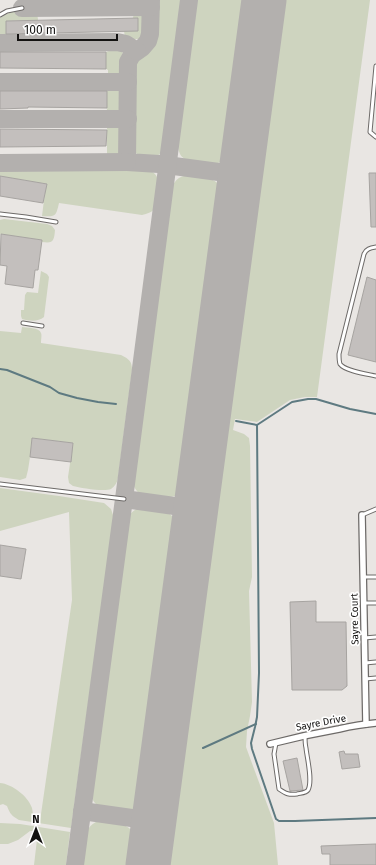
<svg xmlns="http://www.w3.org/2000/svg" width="376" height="865" font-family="'Fira Sans',sans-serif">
	<rect width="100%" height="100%" fill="#e9e6e3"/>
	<g fill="#ced4bf">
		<path d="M154,0H185L164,148C160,155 155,159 147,158C141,158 135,154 133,148C131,139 132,128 133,120C133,102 132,83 134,65C138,55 147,53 152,45C156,39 154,9 154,0Z"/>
		<path d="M195,0H252L235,129C232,143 232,158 216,164C208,167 184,163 180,154C176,146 179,133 179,124C182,83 190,41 195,0Z"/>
		<polygon points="275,0 370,0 317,397 305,397 290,400 257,422 235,419 233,430 244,434 249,438 250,446 252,577 249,591 252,702 250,716 247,731 246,747 274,823 278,865 159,865"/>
		<path d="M18,10C26,15 38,7 38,20L6,21V37L2,39H0V18C6,14 11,12 18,10Z"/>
		<path d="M138,10C141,11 142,11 144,12C150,17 149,32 144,37C142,40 138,39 135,39C131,39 129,39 125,37L124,31L138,18H133L134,12Z"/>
		<path d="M109,46C113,46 118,45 121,49C125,54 124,73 118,76C115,78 111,77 108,77V70L106,69V52L109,51Z"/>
		<path d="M115,86L122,91C121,106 125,112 107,112L106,87Z"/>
		<polygon points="109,125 118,125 121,129 121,154 117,158 107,158 107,126"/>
		<path d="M0,169L146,170C160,172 159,183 158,194C157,198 157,203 156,207C153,212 147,214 142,215L59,203C56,216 56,217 42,216L46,184L0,176Z"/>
		<path d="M192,175C208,177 220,179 225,196L188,477C186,483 185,490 180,494C171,499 148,499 140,494C136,491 134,487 133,483L144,394L147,358L168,194C176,181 175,176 192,175Z"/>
		<path d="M4,219L47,224L52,226L55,230C54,240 54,244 42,242V240L0,234V220Z"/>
		<path d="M41,271L47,274L49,277L44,317C38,322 30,321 22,319L21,316V310H24L25,295L27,292L38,293Z"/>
		<path d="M22,327C27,328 39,327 41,333C42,335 41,340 41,343L121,355C129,359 132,361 132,370L118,478C117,483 115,486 111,489C105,492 80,488 73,486L69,483L68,477L73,443L33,438L28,470L26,478L20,480L0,477V331L21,333Z"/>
		<path d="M0,488L59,496L104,503L111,509L113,515L112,530L71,828L19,820C12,816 10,814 7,806L3,804L0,805V783C12,784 28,796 32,808C33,812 33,817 34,821H40L72,600L69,512L0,531Z"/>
		<path d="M138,508C161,508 180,511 180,538L144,797L133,809C123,810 102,812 95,803C92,800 92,795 91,791L108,675L128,519C130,513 133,511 138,508Z"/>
		<path d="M98,821L116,823L124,825L129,828L132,831L137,845L135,865H81C83,850 81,828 98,821Z"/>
		<polygon points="0,823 20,824 70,832 66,865 34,865 38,831 30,831 18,840 8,844 0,844"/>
	</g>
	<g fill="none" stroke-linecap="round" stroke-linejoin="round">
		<g stroke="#5e7a81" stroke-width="2">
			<polyline points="0,369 7,370 50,387 59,393 77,398 98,402 116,404"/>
			<polyline points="236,421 257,425 292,402 308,399 316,399 350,409 376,414"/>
			<polyline points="257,425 259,673 257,717 255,727 251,743 252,749 276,819 279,821 295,821 376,818"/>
			<polyline points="203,748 256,724"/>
		</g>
		<g stroke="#b3b0ae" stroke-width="18">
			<polyline points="151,0 150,34 148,41 142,48 132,55 128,62 127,162 159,164 241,175"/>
			<polyline points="22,8 151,7"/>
			<polyline points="0,43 117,42 126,44 137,51"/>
			<polyline points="0,82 128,82"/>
			<polyline points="0,119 128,119"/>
			<polyline points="0,163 127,162"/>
			<polyline points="124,499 196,509"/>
			<polyline points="82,811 153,821"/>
			<polyline points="75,865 124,499 189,0"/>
		</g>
		<polyline stroke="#b3b0ae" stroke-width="45" points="148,865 264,0"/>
	</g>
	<g fill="#c3bfbd" stroke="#a7a4a1">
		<polygon points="138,18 138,31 6,34 6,21"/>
		<polygon points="0,52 106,52 106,69 0,68"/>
		<polygon points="0,91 107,91 107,108 28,107 28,108 0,109"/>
		<polygon points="0,129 107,130 106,146 0,147"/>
		<polygon points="369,173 376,173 376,227 371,227"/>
		<polygon points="0,176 47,184 43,203 0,196"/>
		<polygon points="1,234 42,240 38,270 35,270 33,288 5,284 7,266 0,265"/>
		<polygon points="367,277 376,280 376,362 348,355"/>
		<polygon points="32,438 73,443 71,462 30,457"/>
		<polygon points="0,545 26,549 21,579 0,576"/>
		<polygon points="316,601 316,622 346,622 347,686 342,690 292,690 290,602"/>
		<polygon points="344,751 345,754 358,754 360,767 342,769 339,752"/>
		<polygon points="297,758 303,790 290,791 283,761"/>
		<polygon points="376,844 376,865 330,865 330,854 322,854 321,846"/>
	</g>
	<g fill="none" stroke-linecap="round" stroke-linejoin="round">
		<g stroke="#6d6a68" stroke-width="5">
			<g id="service">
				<polyline points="0,15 7,11 22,8"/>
				<polyline points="376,66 370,132 376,137"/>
				<polyline points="0,214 26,217 56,222"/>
				<path d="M376,247C370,248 366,249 364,254L339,354C339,358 339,361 340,364C345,371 367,374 376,376"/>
				<polyline points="23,323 42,326"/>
				<polyline points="0,484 124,499"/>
				<polyline points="362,515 376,509"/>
				<polyline points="363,577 376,577"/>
				<polyline points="364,603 376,603"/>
				<polyline points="364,638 376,637"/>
				<polyline points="365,663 376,662"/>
				<polyline points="365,679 376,678"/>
				<path d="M276,743L274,754L279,789C286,794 289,795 297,794C301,793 306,793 308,790C313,781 307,758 306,748C305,744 305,740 305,735"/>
			</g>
		</g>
		<g stroke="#6d6a68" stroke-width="8">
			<g id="minor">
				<polyline points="362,515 366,724"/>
				<path d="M270,744C293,738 316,733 339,729C352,726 364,724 376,723"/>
			</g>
		</g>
		<use href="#service" stroke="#fff" stroke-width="3"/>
		<use href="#minor" stroke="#fff" stroke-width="5.5"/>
	</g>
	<g text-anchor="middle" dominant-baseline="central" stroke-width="3.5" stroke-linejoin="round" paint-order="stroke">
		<g font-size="10" fill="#131211" stroke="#fff">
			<text transform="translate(355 619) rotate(-91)">Sayre Court</text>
			<text transform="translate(321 723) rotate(-11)">Sayre Drive</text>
		</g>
	</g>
	<g transform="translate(36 829)" stroke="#ffffff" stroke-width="3" paint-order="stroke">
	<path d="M0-3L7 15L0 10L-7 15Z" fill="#131211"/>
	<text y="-6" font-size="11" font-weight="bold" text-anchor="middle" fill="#131211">N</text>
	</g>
	<path d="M18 34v6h99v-6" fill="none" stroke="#131211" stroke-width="2"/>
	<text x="24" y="34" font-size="12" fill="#131211" stroke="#ffffff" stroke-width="3" paint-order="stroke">100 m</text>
</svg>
